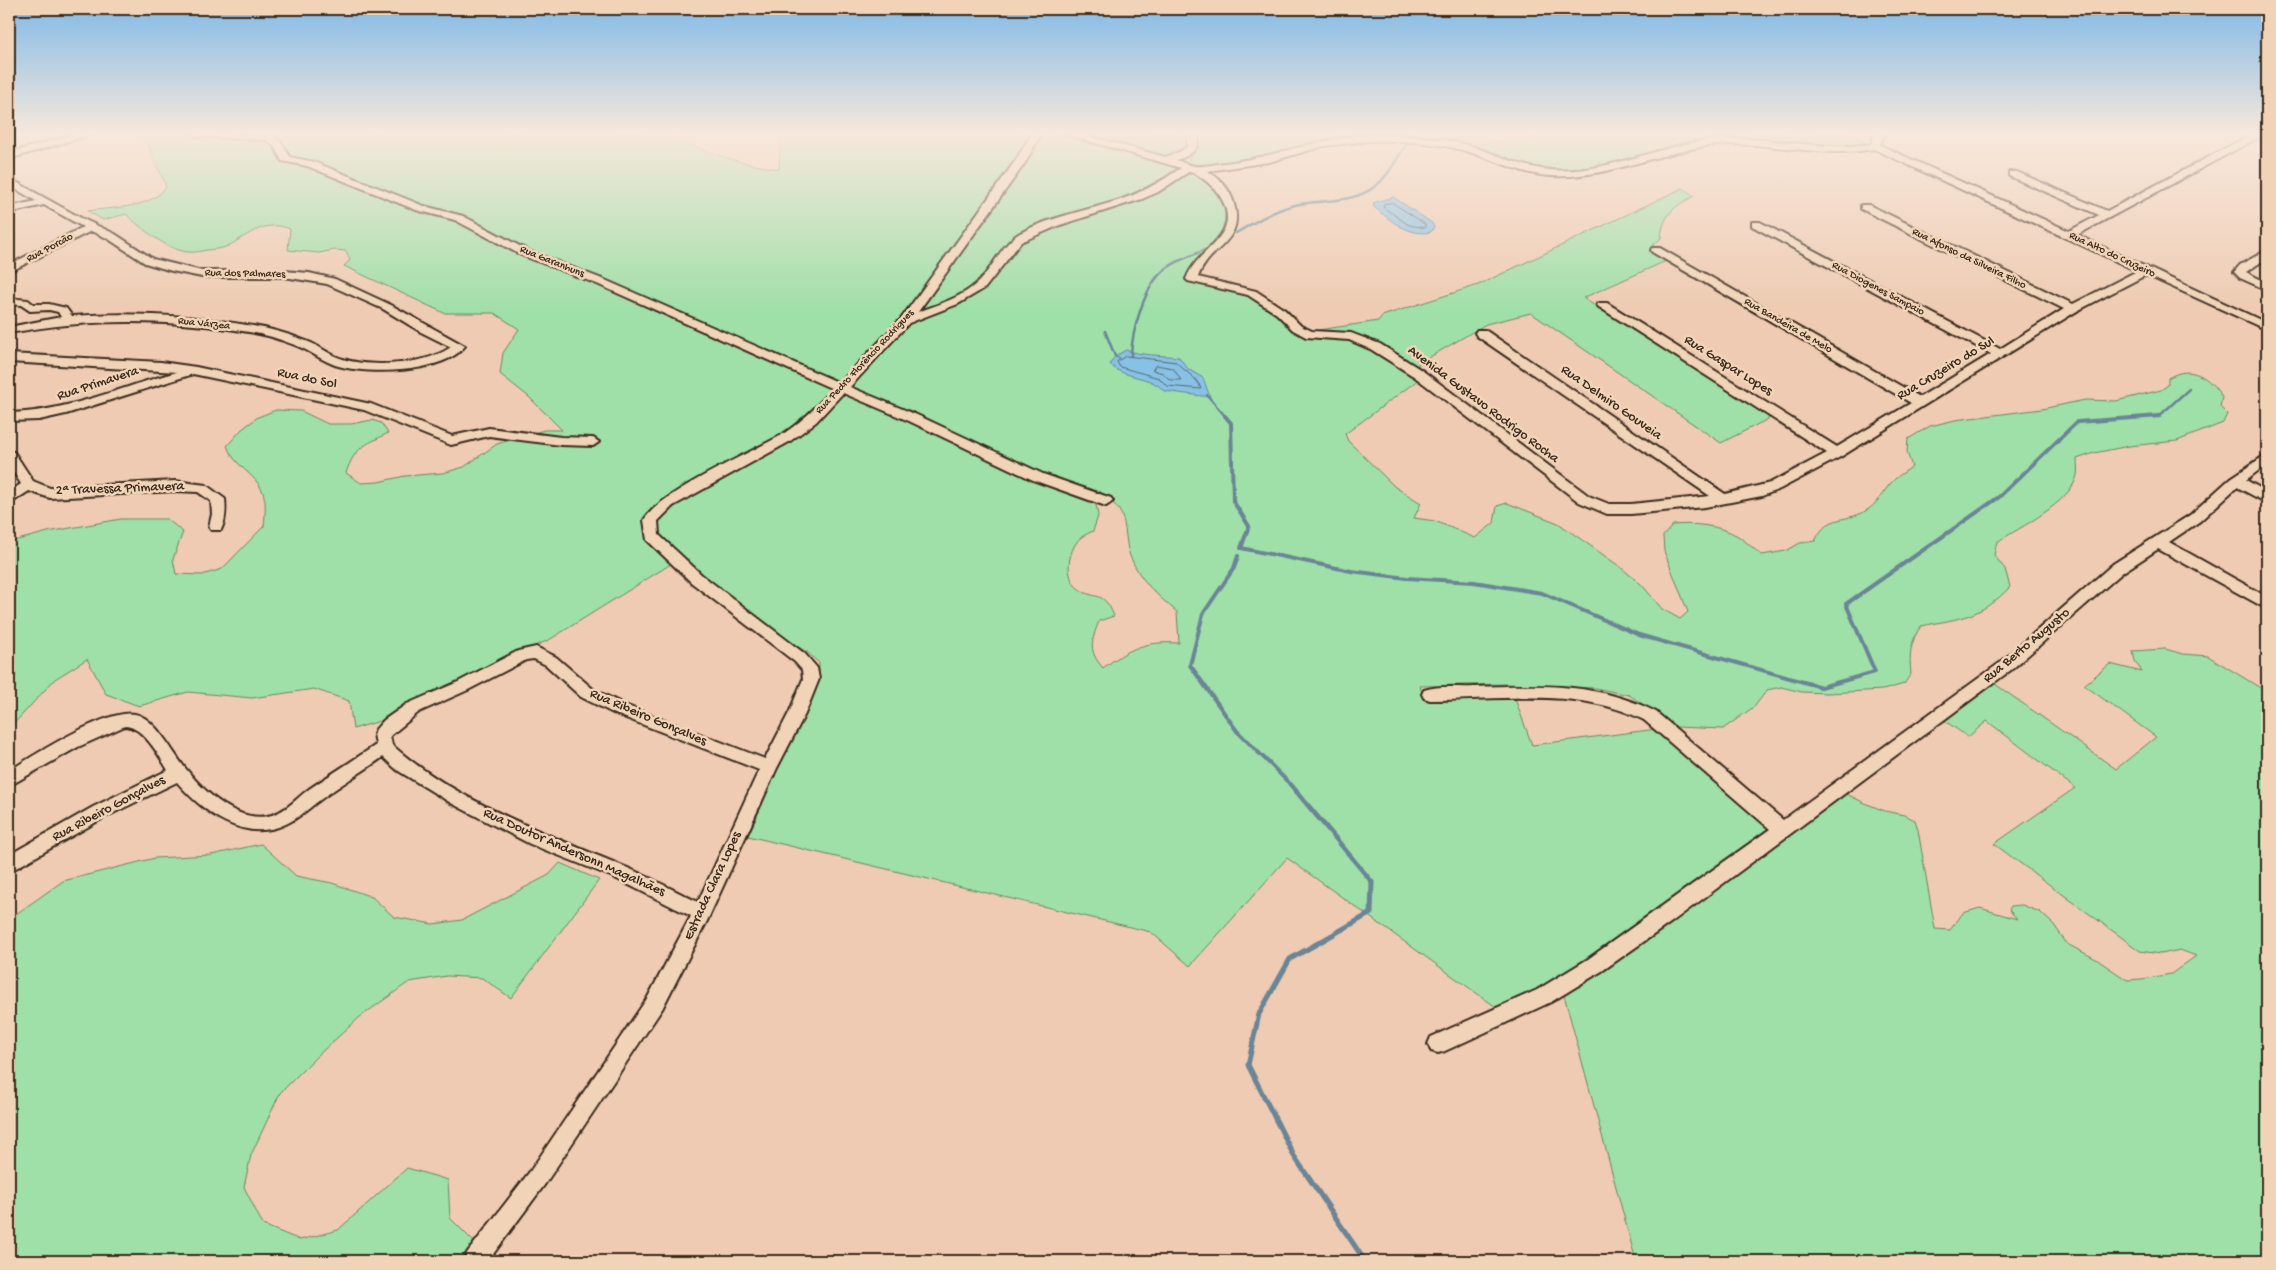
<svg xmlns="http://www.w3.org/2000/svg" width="2276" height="1270" font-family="'Gochi Hand',sans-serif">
	<rect width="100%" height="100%" fill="#eecbb2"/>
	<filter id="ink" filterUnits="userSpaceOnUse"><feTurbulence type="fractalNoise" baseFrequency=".02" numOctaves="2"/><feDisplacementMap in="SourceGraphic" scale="10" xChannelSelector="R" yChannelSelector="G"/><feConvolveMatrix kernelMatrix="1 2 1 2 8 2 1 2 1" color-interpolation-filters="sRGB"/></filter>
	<g filter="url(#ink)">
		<g fill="#9fdfa8" stroke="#6d8463" fill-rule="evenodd">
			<path d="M133,133H665C701,151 738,164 779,169L781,133H1190L1188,148L1172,155L1164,156L1171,166L1185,175C1198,173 1207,177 1214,188C1243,232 1206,241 1186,277C1207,278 1235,282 1254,292C1271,301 1293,330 1312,331L1378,321L1382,316L1478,285L1683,188L1694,196C1674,207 1663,214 1661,238L1650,248L1666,261L1583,298L1770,418L1721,443L1531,313L1486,324L1418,364V380L1345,434L1348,441L1395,487L1421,503L1414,518L1435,521L1475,538L1494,523L1497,506L1507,503L1558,523L1619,566L1642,585L1662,609L1680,619L1688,612L1664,551L1663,536L1673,525C1694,523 1719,525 1738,536C1746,541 1753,549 1762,555L1786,551L1800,543L1815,541C1829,511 1847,525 1870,508C1878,502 1883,492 1890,484C1896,477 1904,472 1912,467L1907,452L1908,439L1930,426L1955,420L2042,409L2085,400L2116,401L2161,390L2168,385V378C2191,364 2209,377 2222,397L2220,407L2227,414L2223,423L2177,441L2129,446L2094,453L2077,459C2077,464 2078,470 2077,475C2072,502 2019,528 1997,542L1994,555L2005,569L2010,587C1980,618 1961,618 1921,626C1910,642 1909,655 1911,674L1904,684L1883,690L1827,693L1802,692L1781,687L1767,690L1755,706L1723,729L1677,727L1629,695L1595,688L1508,684L1420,686L1424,698L1515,699L1532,745L1657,729L1773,827L1842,792L1867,804L1885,811L1904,815L1915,820L1918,830L1935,929L1950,930L1963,913L1980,908L2017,919L2009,910L2011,906L2022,905L2040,912L2054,925L2067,944L2096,959L2127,980L2142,979L2171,974L2196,956L2180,950L2160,954L2140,951L1994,844L2075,788L1987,721L1968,737L1945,721L1995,684L2116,769L2156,737L2084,685L2110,664L2142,672L2135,661L2133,651L2165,649L2183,654L2208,656L2267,692V1261H1636L1564,995L1496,1007L1287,858L1190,966L1151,932L748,836L819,677V663L808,653L671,564L549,640L497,662L380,721L353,729L349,701L314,689L252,698L188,692L139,706L106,694L87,659L55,679L9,729L10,542L48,532L121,519H167L183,532L173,559L176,574L202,575L222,569L264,526C265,514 267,501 262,490C255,474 234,466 227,446L241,430L258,417L276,410L301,411L328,424H351L372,420L381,423L388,433C364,446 355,446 346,473L361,483L378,482L405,476L443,473L464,467L497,444L544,430H562L529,397L500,374L503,353L519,329L494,313H444L344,266L350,260L346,251L334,250L319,253L288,250L290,229C267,219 249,234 230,245C223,249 215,249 207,250C202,251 194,253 188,252C167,250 141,228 126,214L103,220L88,211C114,207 150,209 166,187C162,172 152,161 149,145ZM1055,478C1074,485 1101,490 1115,505C1128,517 1124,541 1130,556C1141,582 1157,595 1177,612L1179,643C1145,641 1130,648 1103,668C1088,651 1091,642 1099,621L1114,616C1103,589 1096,601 1079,589C1063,578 1068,546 1083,536C1086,534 1090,533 1093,531L1098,516L1096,504L1049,487Z"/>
			<path d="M1197,133H1335L1330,138C1303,146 1211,176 1187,162C1194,151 1202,147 1197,133Z"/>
			<path d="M1521,133H1847L1867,143C1858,145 1849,148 1841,148C1796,148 1753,138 1708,140C1671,141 1637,159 1601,166C1553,177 1510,161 1465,145L1539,138Z"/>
			<polygon points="261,844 296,876 332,883 372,897 394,917 433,924 462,920 549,875 560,863 599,880 511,998 482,978 447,976 409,982 360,1017 316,1057 280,1093 251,1155 244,1187 263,1225 300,1240 338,1230 407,1168 448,1180 450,1218 474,1242 459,1261 9,1261 9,919 63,881 155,858 211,855"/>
		</g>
		<g fill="#87c2e6" stroke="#698596">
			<path d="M1393,197L1432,223L1434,227L1431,232C1409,237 1390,220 1374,207L1373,203Z"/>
			<path d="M1126,350C1143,356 1161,355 1179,357L1188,369L1203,378L1210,397L1164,391C1150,374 1124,380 1110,364L1115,356Z"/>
		</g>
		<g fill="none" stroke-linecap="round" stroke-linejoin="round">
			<g stroke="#59676e" stroke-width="1">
				<polygon points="1393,203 1425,224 1425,228 1409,225 1383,207 1384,204"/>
				<path d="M1126,356L1176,362C1184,371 1198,378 1201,389L1167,386L1159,378L1120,367L1117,362Z"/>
				<polygon points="1156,365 1173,368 1181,380 1170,380 1163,373 1153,370"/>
			</g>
			<g stroke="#698596" stroke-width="2.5">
				<polyline points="1416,135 1417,133"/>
				<path d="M1236,233C1255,222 1274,210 1295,205C1321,199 1352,204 1374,187C1390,176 1397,156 1409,141"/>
				<polyline points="1105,331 1115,356 1119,358"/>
				<path d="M1131,355C1132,332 1144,288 1162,272C1175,260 1195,255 1211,247"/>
				<polyline points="1207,395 1226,417"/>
				<polyline points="2158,417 2189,389"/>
			</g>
			<g stroke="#698596" stroke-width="4">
				<polyline points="1225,416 1231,423 1233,501 1249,526 1241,548 1351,571 1407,578 1474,582 1542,593 1639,635 1821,687 1875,672 1846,604 1999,497 2077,422 2160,416"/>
				<polyline points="1238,556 1234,568 1203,614 1190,665 1237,731 1293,787"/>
			</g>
			<polyline stroke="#698596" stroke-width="5" points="1291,785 1372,882 1371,913 1290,959 1259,1014 1248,1065 1294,1156 1365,1261"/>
			<g stroke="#3b2a1e" stroke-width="4">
				<g id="street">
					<polygon points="79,133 96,133 9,159 9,153"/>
					<path d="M191,133L272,135L281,142L290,157L314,162L424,206L463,216L529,251L605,280L840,383L901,319L1016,160L1032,133H1042L1025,163L918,312C939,304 965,297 981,279C995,264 1002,244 1020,233C1050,217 1085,211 1117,201C1141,193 1161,182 1181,168L1061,133H1078L1165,157L1179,152L1187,147L1188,133H1198C1201,149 1190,156 1176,160C1182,162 1189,165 1195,166C1204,167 1215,164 1225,163C1274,158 1319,137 1369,135C1406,134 1442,137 1477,148C1501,156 1524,168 1550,170C1607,175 1660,144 1716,139C1768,135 1819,152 1871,144L1875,133H1885L1880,145L2069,231L2099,215L2009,176V172H2017L2107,211L2254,133H2267L2077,235L2267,323V330L2146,275L2077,311L1842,456L1780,489L1762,496L1705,507L1631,514H1607L1579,502L1415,377L1372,350L1349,340L1306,337L1293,330L1277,314L1248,295L1188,281L1186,279C1193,260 1208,252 1220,236C1240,211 1213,181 1190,171L1158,192L1142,199L1060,225L1021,242L985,288L958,304L909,323L850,387L917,415L1043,474L1111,498L1113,501L1106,506L1033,480L909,421L843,393L816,422L789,442L673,506L658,521L659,535L702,575L805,654L817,668L819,679L805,714L777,768L708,919L662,1009L545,1184L488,1261H464L467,1253L531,1170L648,997L691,916L613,877L530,844L451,803L397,770L383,757C362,772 340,785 320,800C309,808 299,818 286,824C244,844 203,812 177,782L105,817L9,872V855L93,807L168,770C159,756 144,727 125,726L78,747L9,786V771C34,755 108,708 135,714C156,718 173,754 186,769C204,792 239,825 272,815C286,811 297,798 309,789C331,774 354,760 376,745L374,734L376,729L384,720L407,704L458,682L518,651L536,647L556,657L593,689L625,705L765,759L789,713L803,679L802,670L795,662L692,583L647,540L644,520C661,492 746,455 778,437C800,424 816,407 833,389L597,284L521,255L455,220L416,210L307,166L282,161L274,146L266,140L196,136ZM1368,141C1402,140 1436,142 1469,152C1496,160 1523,175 1552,176C1609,179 1660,151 1715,145C1769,140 1818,159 1874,149L2137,271L2073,304L1869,205H1861V209L2064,309L2000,349L1760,222H1752V226L1991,354L1920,397L1660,248H1652L1651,250L1652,252L1911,403L1837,447L1607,303H1599L1597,305L1599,307L1827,453L1770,483L1725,494L1485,330H1477L1475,333L1477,336L1710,496L1631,504H1609L1589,496L1423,371L1380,344L1351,333L1312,331L1301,326L1285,310L1256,291L1198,277C1209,246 1245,243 1234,204C1230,189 1220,178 1207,171L1269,162L1324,146ZM534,659L546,665L581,697L613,713L759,770L698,902C673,890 648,876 623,866C546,834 455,801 392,745L390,736L419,712L468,690L526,660Z"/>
					<path d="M9,178L81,218L115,234L153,259L202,271H284L309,273L335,279L391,305L465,346C443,374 366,375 335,365C324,361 314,354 304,349C294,344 283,341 272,337C250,331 227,329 205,326C135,319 77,321 9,333V327L61,317L58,312L49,310L30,311L21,305L9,304V298L28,300L33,304H49L66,308L72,316C130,312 189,315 247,325C268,328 289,334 309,342C321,347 331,356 343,359C372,368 426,365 451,347L421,332L383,309L327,284L284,277H202L172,271L145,263L107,238L91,231L9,272V265L83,227L44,205L9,213V207L36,201L9,185Z"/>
					<polygon points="2267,250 2267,258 2246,272 2267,283 2267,290 2240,278 2234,272 2240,265"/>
					<path d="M9,354L161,362L196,367L371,404L452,436L489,428L561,437L593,438L599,442L593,446L561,445L489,436L451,445L364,410L193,374L66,414L39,420L9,421V413C67,412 121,387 177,372L9,362Z"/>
					<path d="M9,451L14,452L33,481L50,488L175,481L206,485L225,499C226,510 226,520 221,530H211L209,527L212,514L211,501L198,492L175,491L50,498L29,491L9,504V492L21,484L9,465Z"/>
					<path d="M2267,454V464L2246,480L2267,492V503L2237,487L2200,521L2169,542L2267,597V609L2158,549L2123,572L2011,670L1673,921L1602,971L1551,1002L1445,1051L1438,1053L1431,1051L1428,1044L1431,1037L1537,990L1588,959L1770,829L1644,720C1578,687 1502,700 1430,700L1424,698L1422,694L1424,690C1439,685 1459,688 1474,687C1539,685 1596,682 1656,712L1783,820L2001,662L2113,564L2190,515L2231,478Z"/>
				</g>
			</g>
			<use href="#street" fill="#f1d4b7" fill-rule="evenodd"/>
		</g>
	</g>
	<linearGradient id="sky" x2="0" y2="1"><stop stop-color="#81bae7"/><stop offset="0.43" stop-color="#f7e8dc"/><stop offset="1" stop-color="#f7e8dc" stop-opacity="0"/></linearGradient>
	<rect width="2276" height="311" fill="url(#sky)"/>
	<g text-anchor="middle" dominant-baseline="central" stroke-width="5" stroke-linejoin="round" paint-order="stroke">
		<g font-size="11" fill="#3b2a1e" stroke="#f1d4b7">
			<text transform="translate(50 248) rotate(-28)">Rua Porcão</text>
			<text transform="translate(2112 255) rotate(25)">Rua Alto do Cruzeiro</text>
			<text transform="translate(1969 259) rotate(26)">Rua Afonso da Silveira Filho</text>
			<text transform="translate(552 262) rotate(22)">Rua Garanhuns</text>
			<text transform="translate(245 274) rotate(1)">Rua dos Palmares</text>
			<text transform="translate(1878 289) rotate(28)">Rua Diogenes Sampaio</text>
			<text transform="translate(204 324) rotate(6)">Rua Várzea</text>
			<text transform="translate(1788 326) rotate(30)">Rua Bandeira de Melo</text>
			<text transform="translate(865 362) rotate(-47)">Rua Pedro Florêncio Rodrigues</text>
		</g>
		<g font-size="14" fill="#3b2a1e" stroke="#f1d4b7">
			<text transform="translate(1728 366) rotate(32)">Rua Gaspar Lopes</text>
			<text transform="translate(1946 369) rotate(-31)">Rua Cruzeiro do Sul</text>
			<text transform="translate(307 379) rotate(12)">Rua do Sol</text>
			<text transform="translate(98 384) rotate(-18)">Rua Primavera</text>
			<text transform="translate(1611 403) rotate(35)">Rua Delmiro Gouveia</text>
			<text transform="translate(1483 405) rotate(37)">Avenida Gustavo Rodrigo Rocha</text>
			<text transform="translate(120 489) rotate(-2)">2ª Travessa Primavera</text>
			<text transform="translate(2027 646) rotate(-40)">Rua Berto Augusto</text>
			<text transform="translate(648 718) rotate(23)">Rua Ribeiro Gonçalves</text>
			<text transform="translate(109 809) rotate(-28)">Rua Ribeiro Gonçalves</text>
			<text transform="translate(574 853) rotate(24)">Rua Doutor Andersonn Magalhães</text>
			<text transform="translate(713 886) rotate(-65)">Estrada Clara Lopes</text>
		</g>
	</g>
	<rect width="2276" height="1270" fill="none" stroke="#f1d4b7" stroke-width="30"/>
	<rect x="15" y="15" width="2246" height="1240" fill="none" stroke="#3b2a1e" stroke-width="2" filter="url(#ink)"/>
</svg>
